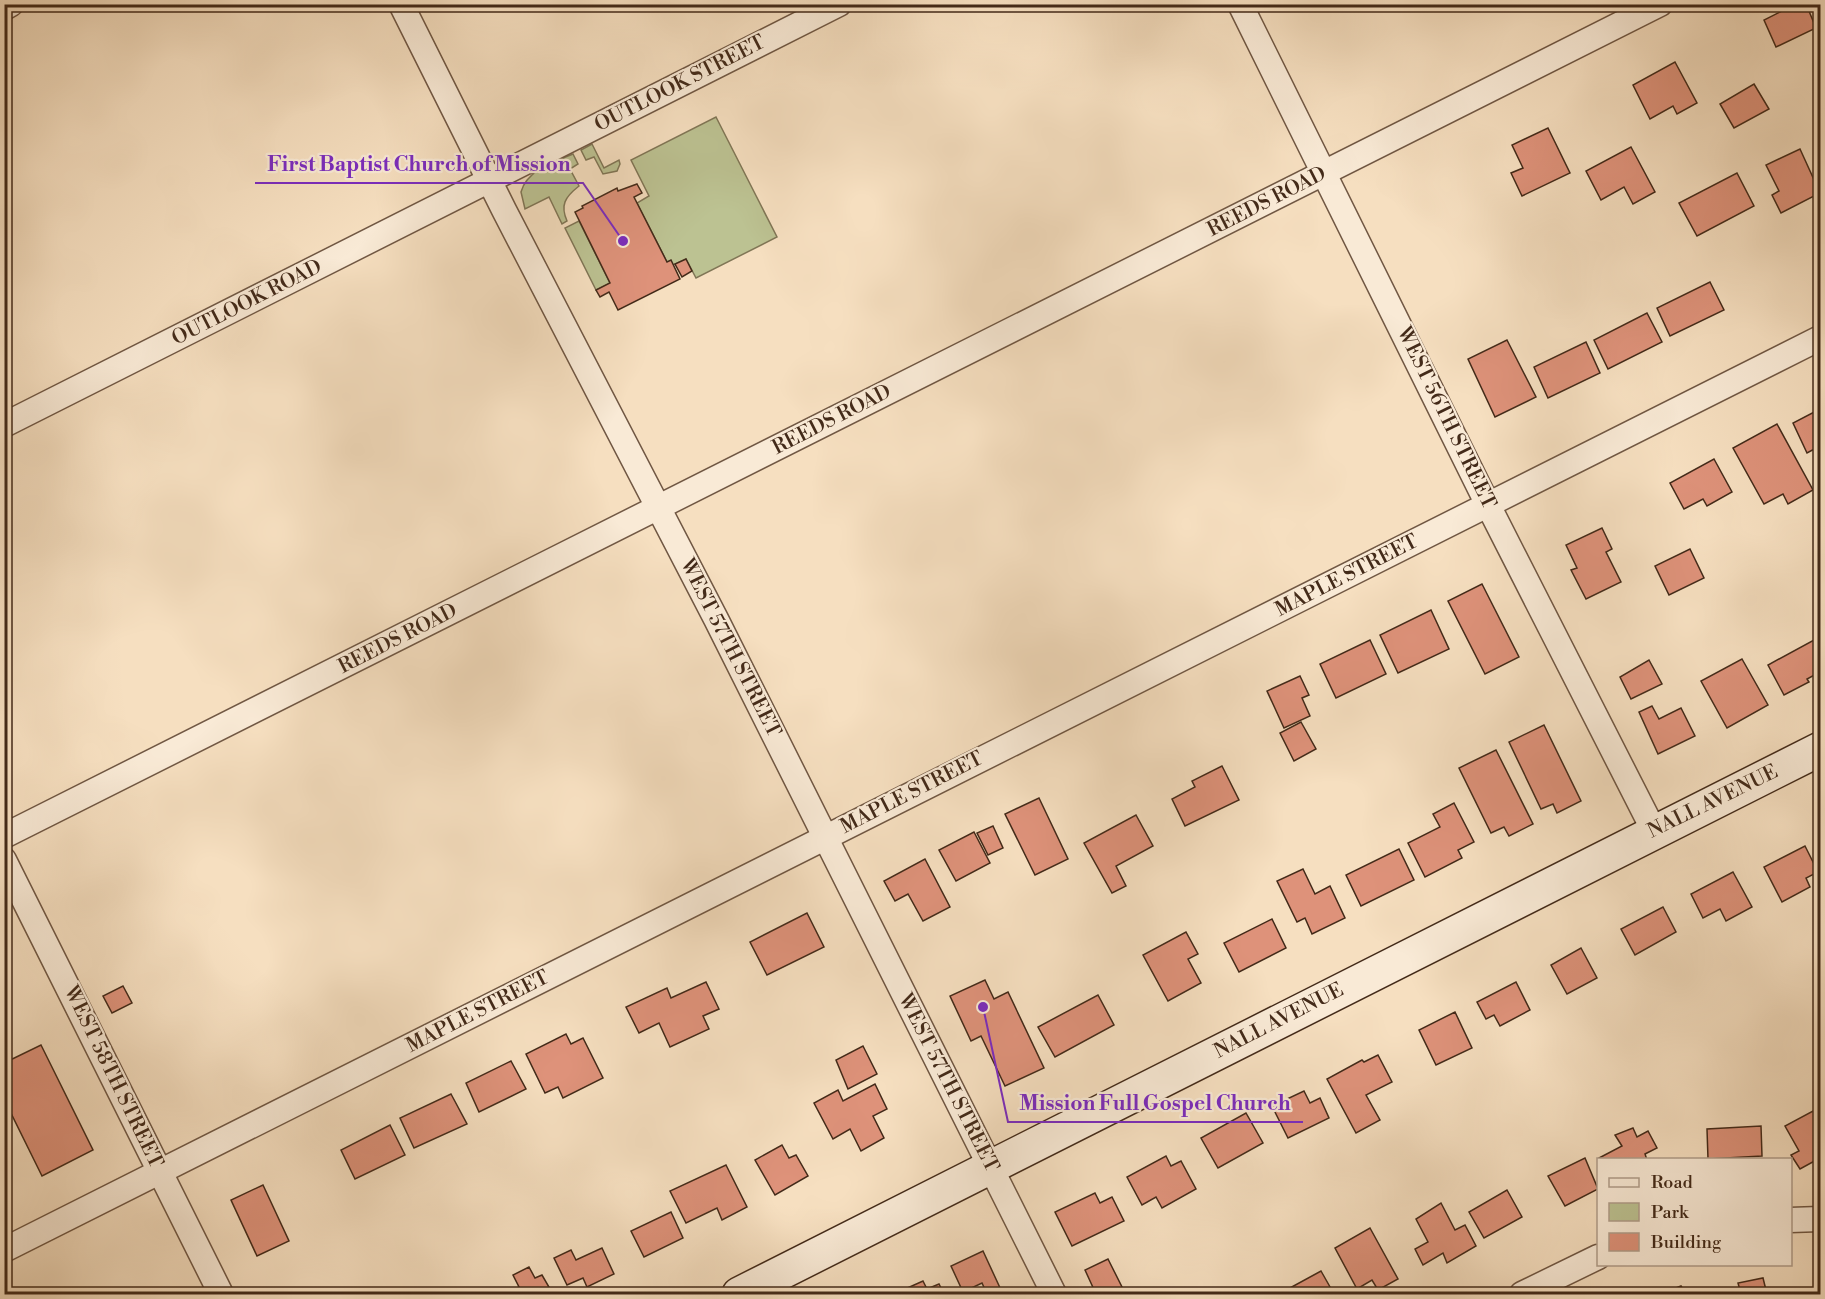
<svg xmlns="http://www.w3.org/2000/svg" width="1825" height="1299" font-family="'Libre Bodoni',serif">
	<rect width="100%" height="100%" fill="#f6dfc0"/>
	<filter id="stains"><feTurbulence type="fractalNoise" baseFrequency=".00333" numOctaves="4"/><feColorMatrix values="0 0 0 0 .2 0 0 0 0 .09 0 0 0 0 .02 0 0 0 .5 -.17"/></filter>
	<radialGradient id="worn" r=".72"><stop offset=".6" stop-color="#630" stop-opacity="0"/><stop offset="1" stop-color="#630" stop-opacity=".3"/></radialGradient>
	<g fill="#bcc292" stroke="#807656" stroke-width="1.5">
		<polygon points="716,117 777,237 696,278 686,259 673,265 667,262 637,203 649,196 631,160"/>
		<polygon points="592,144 604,168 619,160 620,164 617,171 603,174 594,157 586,160 581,150"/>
		<path d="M573,154L578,164L570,169L579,186C565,197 560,205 567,221L562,224L549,197L525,209L521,192C527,170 554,162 573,154Z"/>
		<polygon points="579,221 610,283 596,290 565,228"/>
	</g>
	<g fill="#de927a" stroke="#432a19" stroke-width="1.5">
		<polygon points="1796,4 1806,4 1816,28 1776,47 1764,20"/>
		<polygon points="1675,62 1697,103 1677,114 1673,106 1650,119 1633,85"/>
		<polygon points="1754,84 1769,109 1734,128 1720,104"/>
		<polygon points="1548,128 1570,173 1522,196 1511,173 1523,168 1512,145"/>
		<polygon points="1631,147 1655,192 1633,204 1624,187 1601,200 1586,171"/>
		<polygon points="1800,149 1820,193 1781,213 1772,195 1779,191 1766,165"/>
		<polygon points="1737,173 1754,206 1697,236 1679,203"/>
		<polygon points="637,184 642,193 634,197 667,262 671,260 680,279 618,310 609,292 600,297 596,290 610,283 575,212 583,208 582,206 617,188 618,191"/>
		<polygon points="686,259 692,271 682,277 675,264"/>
		<polygon points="1710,282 1724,310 1670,336 1657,308"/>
		<polygon points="1647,313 1662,342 1608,369 1594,340"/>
		<polygon points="1507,340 1536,397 1495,417 1468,359"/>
		<polygon points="1586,342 1600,373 1548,398 1534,367"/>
		<polygon points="1820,409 1820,446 1807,453 1793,423"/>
		<polygon points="1777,424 1813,490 1788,504 1783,494 1764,504 1733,448"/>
		<polygon points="1714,459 1732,492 1707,506 1703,499 1684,509 1670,483"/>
		<polygon points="1602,528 1612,549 1606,552 1621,582 1586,599 1571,570 1577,568 1566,545"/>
		<polygon points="1690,549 1704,578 1669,595 1655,566"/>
		<polygon points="1482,584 1519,657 1485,674 1448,601"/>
		<polygon points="1431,610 1449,649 1398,673 1380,635"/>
		<polygon points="1370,640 1386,674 1336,698 1320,664"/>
		<polygon points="1814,640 1820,652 1820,672 1807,679 1809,682 1784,695 1768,665"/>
		<polygon points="1742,659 1768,705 1727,728 1701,681"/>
		<polygon points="1649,660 1662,684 1631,699 1620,677"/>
		<polygon points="1300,676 1309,695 1302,698 1310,716 1284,728 1267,691"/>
		<polygon points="1652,706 1659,719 1681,708 1695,736 1658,754 1639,712"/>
		<polygon points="1301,722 1316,749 1294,761 1280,733"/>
		<polygon points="1544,725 1581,801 1557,813 1553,804 1541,809 1509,742"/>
		<polygon points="1496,750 1533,824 1509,836 1504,827 1491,833 1459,768"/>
		<polygon points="1222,766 1239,800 1185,826 1172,799 1195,787 1192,781"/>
		<polygon points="1039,798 1068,859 1035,875 1005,814"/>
		<polygon points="1454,803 1474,842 1458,850 1462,858 1425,877 1408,843 1440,827 1433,814"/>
		<polygon points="1136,815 1153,846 1116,866 1126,886 1112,893 1084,843"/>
		<polygon points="993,826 1003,848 988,855 977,833"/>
		<polygon points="974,832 990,863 956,881 939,850"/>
		<polygon points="1805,846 1818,872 1806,878 1810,887 1782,902 1764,867"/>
		<polygon points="1399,849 1414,880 1361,906 1346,875"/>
		<polygon points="925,859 950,907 923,921 908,894 895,901 884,881"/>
		<polygon points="1303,869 1315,894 1330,886 1345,918 1312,934 1305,918 1297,922 1277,881"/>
		<polygon points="1733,872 1752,907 1726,921 1720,909 1703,918 1691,894"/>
		<polygon points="1663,907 1676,932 1635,955 1621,929"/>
		<polygon points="807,913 824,947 767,975 750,942"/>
		<polygon points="1272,919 1286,948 1239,972 1224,943"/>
		<polygon points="1186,932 1198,954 1188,959 1201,983 1168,1001 1143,955"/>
		<polygon points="1581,948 1597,978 1567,994 1551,965"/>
		<polygon points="985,980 994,999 1008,992 1044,1068 1005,1086 981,1036 971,1041 950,996"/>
		<polygon points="706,982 719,1009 703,1016 709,1029 670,1047 659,1023 639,1033 626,1007 667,988 671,998"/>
		<polygon points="1516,982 1530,1010 1500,1026 1494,1015 1486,1019 1477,1002"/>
		<polygon points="123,986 132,1003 112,1013 103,996"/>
		<polygon points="1098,995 1114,1025 1055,1057 1038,1027"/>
		<polygon points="1455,1012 1472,1048 1436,1065 1419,1030"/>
		<polygon points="566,1034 571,1044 583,1038 603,1078 563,1098 558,1087 545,1093 526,1054"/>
		<polygon points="41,1045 93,1150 42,1176 4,1099 4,1063"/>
		<polygon points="863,1046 877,1074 848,1089 836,1060"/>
		<polygon points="1378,1055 1392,1082 1366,1095 1380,1120 1356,1133 1327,1079 1362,1060 1364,1062"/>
		<polygon points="511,1061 526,1089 479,1112 466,1083"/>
		<polygon points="875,1084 887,1109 873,1116 884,1138 861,1151 850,1129 833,1139 814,1103 838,1090 843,1101"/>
		<polygon points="1304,1091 1310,1103 1320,1098 1329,1118 1288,1138 1272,1106"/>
		<polygon points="451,1094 467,1124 414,1148 400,1118"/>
		<polygon points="1813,1111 1820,1126 1820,1158 1800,1169 1791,1155 1799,1151 1785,1126"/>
		<polygon points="1246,1113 1263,1143 1218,1168 1201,1138"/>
		<polygon points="390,1125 405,1155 355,1179 341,1150"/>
		<polygon points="1761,1126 1762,1156 1708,1159 1707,1129"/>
		<polygon points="1633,1128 1637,1137 1648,1131 1657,1148 1645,1154 1647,1160 1599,1160 1599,1158 1622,1146 1615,1135"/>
		<polygon points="782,1145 789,1158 796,1155 808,1176 775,1195 755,1160"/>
		<polygon points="1166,1156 1171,1166 1181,1161 1196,1189 1162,1208 1156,1197 1142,1205 1127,1177"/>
		<polygon points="1585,1158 1598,1189 1565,1206 1548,1176"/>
		<polygon points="726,1165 747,1207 722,1220 717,1208 686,1223 670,1191"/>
		<polygon points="263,1185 289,1241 257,1256 231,1200"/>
		<polygon points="1507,1190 1522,1217 1484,1238 1469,1212"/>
		<polygon points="1095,1193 1100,1203 1112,1197 1124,1221 1072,1246 1055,1212"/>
		<polygon points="1441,1203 1455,1230 1465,1225 1476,1246 1447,1263 1443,1253 1423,1265 1415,1249 1428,1242 1416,1219"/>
		<polygon points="671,1212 683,1238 644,1257 631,1231"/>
		<polygon points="1370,1228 1398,1279 1378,1290 1372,1280 1357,1289 1335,1248"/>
		<polygon points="602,1248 614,1274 587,1287 583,1278 567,1285 554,1258 571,1250 576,1260"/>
		<polygon points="983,1251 1001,1290 987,1294 982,1283 963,1292 951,1266"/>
		<polygon points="1108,1259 1123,1289 1112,1294 1096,1294 1085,1270"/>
		<polygon points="529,1267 535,1278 542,1275 553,1294 505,1294 519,1287 513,1275"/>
		<polygon points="1321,1271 1334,1294 1292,1294 1288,1289"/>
		<polygon points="1763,1278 1767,1294 1741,1294 1738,1283"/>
		<polygon points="923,1281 927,1289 939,1284 944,1294 894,1294"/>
		<polygon points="1681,1286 1686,1294 1661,1294"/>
	</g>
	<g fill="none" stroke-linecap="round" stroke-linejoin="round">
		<g stroke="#705743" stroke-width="27">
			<g id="street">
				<polyline points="401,4 504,210 716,619 1054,1294"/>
				<polyline points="1240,4 1488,505 1654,831"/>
				<polyline points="4,8 11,4"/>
				<polyline points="4,425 839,4"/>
				<polyline points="4,836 1660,4"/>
				<polyline points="4,860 221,1294"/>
				<polyline points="1790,1220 1820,1219"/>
				<polyline points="4,1250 1820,338"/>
				<polyline points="1522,1294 1598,1257"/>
			</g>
		</g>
		<g stroke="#432a19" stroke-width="36">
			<polyline id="secondary" points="739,1294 1820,749"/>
		</g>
		<use href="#street" stroke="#f9ead6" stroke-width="24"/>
		<use href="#secondary" stroke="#f9ead6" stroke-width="33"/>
	</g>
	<g text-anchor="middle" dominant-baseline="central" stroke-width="4.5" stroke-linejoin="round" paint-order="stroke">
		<g font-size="20" fill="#432a19" stroke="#f9ead6">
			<text transform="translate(680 84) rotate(-27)">OUTLOOK STREET</text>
			<text transform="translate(1267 202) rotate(-27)">REEDS ROAD</text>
			<text transform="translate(247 303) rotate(-27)">OUTLOOK ROAD</text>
			<text transform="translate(1446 418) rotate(64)">WEST 56TH STREET</text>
			<text transform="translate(832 420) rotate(-27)">REEDS ROAD</text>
			<text transform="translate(1347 576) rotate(-27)">MAPLE STREET</text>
			<text transform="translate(398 639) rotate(-27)">REEDS ROAD</text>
			<text transform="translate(730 648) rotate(63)">WEST 57TH STREET</text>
			<text transform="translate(912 793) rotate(-27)">MAPLE STREET</text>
			<text transform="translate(1713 802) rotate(-26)">NALL AVENUE</text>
			<text transform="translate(478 1012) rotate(-27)">MAPLE STREET</text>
			<text transform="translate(1279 1021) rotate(-27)">NALL AVENUE</text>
			<text transform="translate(113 1077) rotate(64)">WEST 58TH STREET</text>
			<text transform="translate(948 1083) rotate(63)">WEST 57TH STREET</text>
		</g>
	</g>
	<path fill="none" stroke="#7b2cbf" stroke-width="2" d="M623 241L583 183H255M983 1007L1008 1122H1303"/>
	<g fill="#7b2cbf" stroke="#f9ead6" stroke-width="2">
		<circle cx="623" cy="241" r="6"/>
		<circle cx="983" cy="1007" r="6"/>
	</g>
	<g font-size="21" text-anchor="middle" font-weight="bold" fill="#7b2cbf" stroke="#f9ead6" stroke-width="4.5" stroke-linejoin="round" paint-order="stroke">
		<text x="419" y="171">First Baptist Church of Mission</text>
		<text x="1155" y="1110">Mission Full Gospel Church</text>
	</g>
	<rect width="1825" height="1299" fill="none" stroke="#f6dfc0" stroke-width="24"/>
	<rect x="6" y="6" width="1813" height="1287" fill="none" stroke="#432a19" stroke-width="3"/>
	<rect x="12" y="12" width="1801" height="1275" fill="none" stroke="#432a19" stroke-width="1.5"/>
	<rect x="1597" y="1158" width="195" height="108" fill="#f9ead6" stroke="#b09d8a" stroke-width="1.5"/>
	<rect x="1609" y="1178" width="30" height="9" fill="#f9ead6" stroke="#b09d8a" stroke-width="1.5"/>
	<text x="1651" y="1188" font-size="18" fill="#432a19">Road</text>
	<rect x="1609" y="1203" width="30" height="18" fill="#bcc292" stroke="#b09d8a" stroke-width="1.5"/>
	<text x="1651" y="1218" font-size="18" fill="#432a19">Park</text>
	<rect x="1609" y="1233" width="30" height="18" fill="#de927a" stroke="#b09d8a" stroke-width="1.5"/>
	<text x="1651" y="1248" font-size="18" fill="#432a19">Building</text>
	<rect width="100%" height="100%" filter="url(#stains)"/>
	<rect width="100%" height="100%" fill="url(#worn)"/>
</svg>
